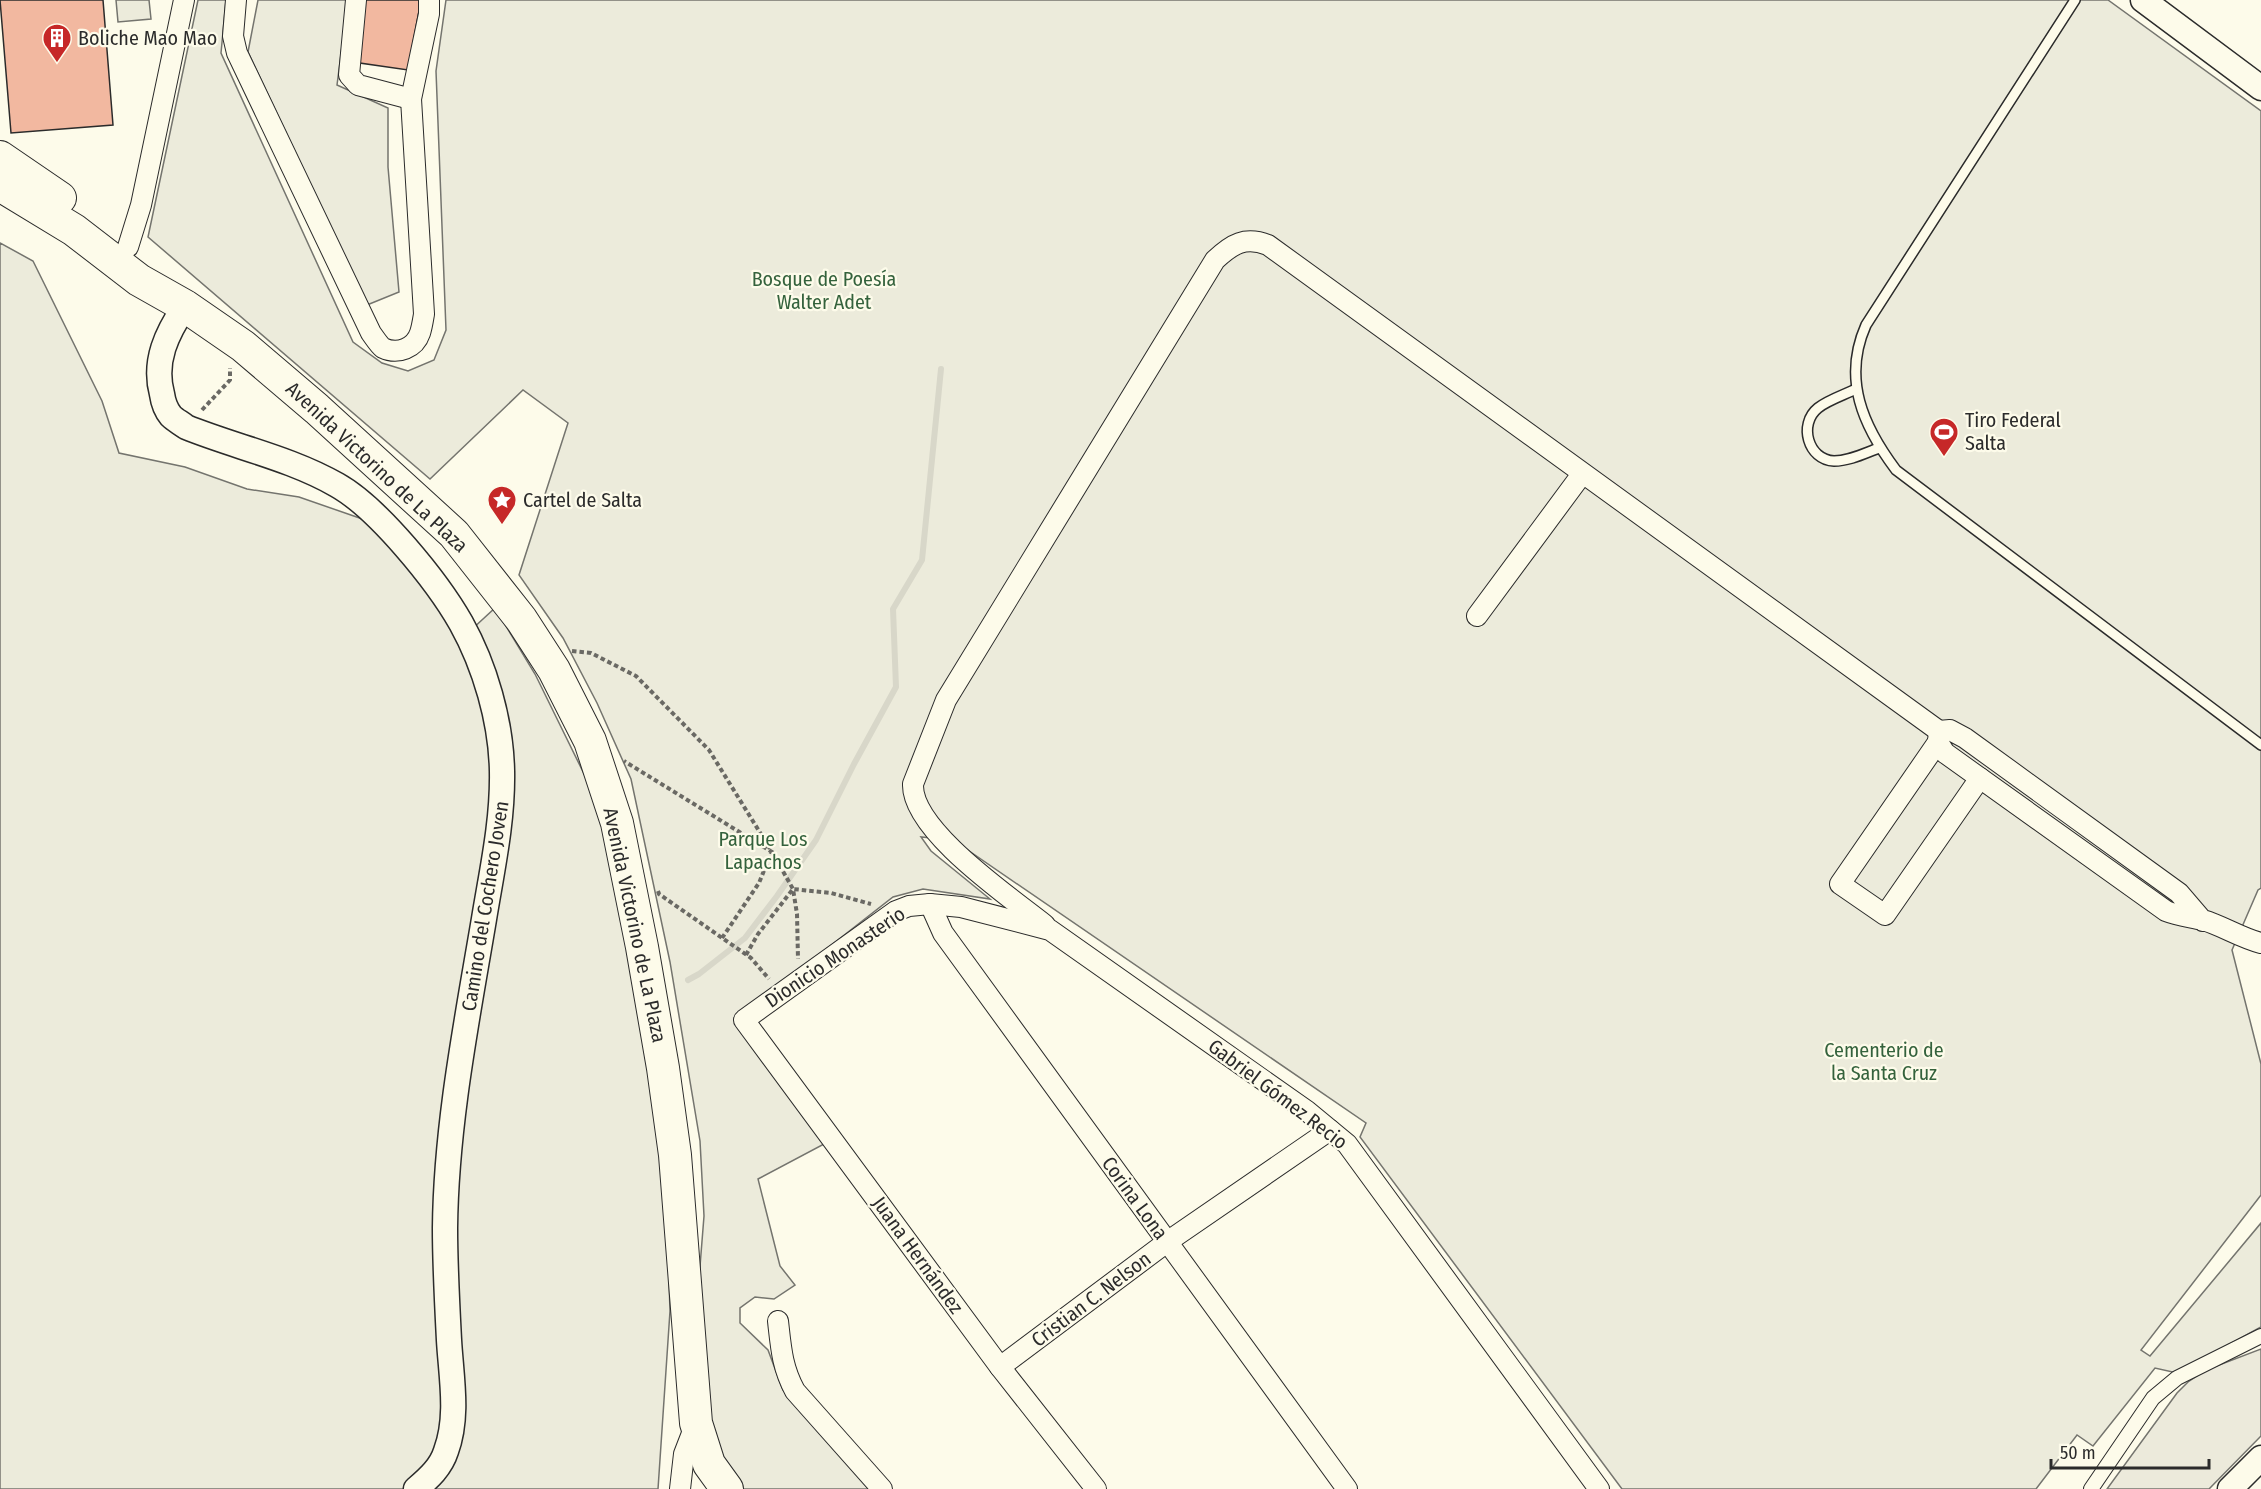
<svg xmlns="http://www.w3.org/2000/svg" width="2261" height="1489" font-family="'Fira Sans Condensed',sans-serif">
	<rect width="100%" height="100%" fill="#fdfbea"/>
	<g fill="#ecebdb" stroke="#74746e" stroke-width="1.5">
		<polygon points="116,0 149,0 151,19 118,22"/>
		<polygon points="198,0 226,0 221,53 353,342 382,363 408,371 434,360 446,330 436,71 446,0 2108,0 2261,111 2261,888 2258,890 2232,950 2261,1064 2261,1195 2141,1350 2150,1356 2261,1223 2261,1327 2177,1373 2155,1368 2093,1446 2077,1435 2036,1489 1622,1489 1360,1137 1366,1123 953,840 921,837 931,851 990,899 923,889 893,897 737,1019 826,1143 758,1179 780,1266 795,1285 774,1299 755,1297 740,1308 740,1323 768,1350 783,1390 871,1489 741,1489 718,1453 702,1407 699,1279 704,1216 700,1141 670,962 631,779 597,703 563,638 519,575 568,423 523,390 430,479 148,237"/>
		<polygon points="258,0 348,0 337,85 388,108 388,167 399,292 367,305 248,52"/>
		<polygon points="0,243 33,261 102,401 119,453 185,467 247,489 299,497 371,522 470,631 495,608 535,674 590,786 610,855 665,1152 670,1311 658,1489 0,1489"/>
	</g>
	<polygon fill="#eceadb" stroke="#74746e" stroke-width="1.5" points="2261,1349 2261,1436 2209,1489 2107,1489 2177,1393 2188,1382 2206,1370"/>
	<g fill="none" stroke-linecap="round" stroke-linejoin="round">
		<polyline stroke="#d8d7c9" stroke-width="6" points="688,980 699,974 745,938 777,896 816,840 854,764 896,687 893,609 922,560 941,369"/>
	</g>
	<g fill="#f2b8a0" stroke="#2b2b2b" stroke-width="1.5">
		<polygon points="0,0 103,0 113,125 11,133"/>
		<polygon points="362,0 421,0 408,70 353,62"/>
	</g>
	<g fill="none" stroke-linecap="round" stroke-linejoin="round">
		<g stroke="#2b2b2b" stroke-width="12">
			<g id="service">
				<path d="M2075,0L1866,325C1842,379 1863,426 1896,470L2261,745"/>
				<path d="M1856,389C1844,395 1828,400 1818,408C1798,424 1808,460 1834,461C1850,461 1865,453 1879,448"/>
			</g>
		</g>
		<g stroke="#2b2b2b" stroke-width="16">
			<polyline id="pedestrian" points="2091,1489 2153,1398 2177,1378 2261,1336"/>
		</g>
		<g stroke="#2b2b2b" stroke-width="22">
			<g id="minor">
				<path d="M236,0L233,36L237,53L371,333C374,337 379,345 383,348C398,355 415,348 420,333C422,327 423,320 424,314L411,99L429,14V0"/>
				<polyline points="356,0 349,75 358,85 411,99"/>
				<polyline points="128,247 141,205 184,0"/>
				<polyline points="1477,616 1582,474"/>
				<polyline points="1938,742 1840,884 1885,915 1980,778"/>
				<polyline points="930,904 943,933 1347,1489"/>
				<path d="M2203,921L2179,893L1965,738L1950,730L1939,731L1938,742L1945,753L2166,911C2178,916 2191,917 2203,920C2223,926 2241,938 2261,943"/>
				<path d="M1045,925C1010,897 911,830 913,784L946,700L1215,260C1232,244 1245,236 1268,245L1939,731"/>
				<path d="M778,1321C781,1348 782,1367 795,1391L882,1489"/>
				<polyline points="1000,1367 1167,1242 1330,1130"/>
				<polyline points="680,1489 684,1454 696,1423"/>
				<polyline points="1096,1489 1000,1367 744,1020 896,911 909,906 930,904 961,907 1050,930 1307,1111 1347,1144 1599,1489"/>
			</g>
		</g>
		<g stroke="#2b2b2b" stroke-width="27">
			<g id="tertiary">
				<polyline points="2143,0 2261,88"/>
				<path d="M185,306C167,333 153,361 162,394C163,401 166,410 171,416C175,420 181,423 186,427C235,447 290,458 337,485C378,508 437,581 461,623C485,666 501,721 502,771C503,821 492,870 484,919C467,1020 446,1125 445,1228C445,1265 447,1302 449,1340C451,1376 459,1416 446,1451C441,1467 429,1478 416,1489"/>
				<polyline points="2230,1489 2261,1458"/>
			</g>
		</g>
		<g stroke="#2b2b2b" stroke-width="34">
			<g id="trunk">
				<polyline points="0,157 60,198"/>
				<polyline points="0,185 74,230 139,280 185,306 243,346 317,409 454,534 521,619 554,670 590,741 617,823 642,947 663,1068 675,1155 696,1423 709,1464 727,1489"/>
			</g>
		</g>
		<g stroke="#6a6964" stroke-width="4" stroke-dasharray="4.5 3" stroke-linecap="butt">
			<polyline points="202,410 230,380 230,368"/>
			<polyline points="572,651 591,653 636,676 709,750 772,852 624,761"/>
			<polyline points="772,852 793,889 797,914 798,959"/>
			<polyline points="658,891 659,894 751,958 769,979"/>
			<polyline points="722,938 759,883 771,853"/>
			<polyline points="746,955 758,934 793,889 831,893 871,904"/>
		</g>
		<use href="#service" stroke="#fdfbea" stroke-width="9"/>
		<use href="#pedestrian" stroke="#fdfbea" stroke-width="14"/>
		<use href="#minor" stroke="#fdfbea" stroke-width="20"/>
		<use href="#tertiary" stroke="#fdfbea" stroke-width="24"/>
		<use href="#trunk" stroke="#fdfbea" stroke-width="32"/>
	</g>
	<defs>
		<g id="building-pin" transform="scale(1.5)"><path d="M0 17L-7.5 6A9.5 9.5 0 1 1 7.5 6Z" fill="#c62828" stroke="#fdfbea"/><path d="M-4-6H4V6H1V3H-1V6H-4ZM-2.5-4.3h1.7v1.8h-1.7ZM.8-4.3h1.7v1.8H.8ZM-2.5-1h1.7V.8h-1.7ZM.8-1h1.7V.8H.8Z" fill="#fff"/></g>
		<g id="stadium-pin" transform="scale(1.5)"><path d="M0 17L-7.5 6A9.5 9.5 0 1 1 7.5 6Z" fill="#c62828" stroke="#fdfbea"/><path d="M0-5a6.5 5 0 1 0 0 10a6.5 5 0 1 0 0-10ZM-3.5-1.8h7v3.6h-7Z" fill="#fff"/></g>
		<g id="sight-pin" transform="scale(1.5)"><path d="M0 17L-7.5 6A9.5 9.5 0 1 1 7.5 6Z" fill="#c62828" stroke="#fdfbea"/><path d="M0-6L1.8-2.2L6-1.7L2.9 1.2L3.7 5.4L0 3.3L-3.7 5.4L-2.9 1.2L-6-1.7L-1.8-2.2Z" fill="#fff"/></g>
	</defs>
	<g fill-rule="evenodd">
		<use href="#building-pin" x="57" y="38"/>
		<use href="#stadium-pin" x="1944" y="432"/>
		<use href="#sight-pin" x="502" y="500"/>
	</g>
	<g text-anchor="middle" dominant-baseline="central" stroke-width="4.5" stroke-linejoin="round" paint-order="stroke">
		<g font-size="20" fill="#2b2b2b" stroke="#fdfbea" text-anchor="start">
			<text x="78" y="38">Boliche Mao Mao</text>
			<text x="1965" y="420">Tiro Federal<tspan x="1965" dy="23">Salta</tspan></text>
			<text x="523" y="500">Cartel de Salta</text>
		</g>
		<g font-size="20" fill="#34623c" stroke="#fdfbea">
			<text x="824" y="279">Bosque de Poesía<tspan x="824" dy="23">Walter Adet</tspan></text>
			<text x="763" y="839">Parque Los<tspan x="763" dy="23">Lapachos</tspan></text>
			<text x="1884" y="1050">Cementerio de<tspan x="1884" dy="23">la Santa Cruz</tspan></text>
		</g>
		<g font-size="20" fill="#2b2b2b" stroke="#fdfbea">
			<text transform="translate(377 467) rotate(43)">Avenida Victorino de La Plaza</text>
			<text transform="translate(485 906) rotate(-81)">Camino del Cochero Joven</text>
			<text transform="translate(635 925) rotate(78)">Avenida Victorino de La Plaza</text>
			<text transform="translate(835 957) rotate(-34)">Dionicio Monasterio</text>
			<text transform="translate(1278 1094) rotate(37)">Gabriel Gómez Recio</text>
			<text transform="translate(1135 1198) rotate(54)">Corina Lona</text>
			<text transform="translate(918 1255) rotate(54)">Juana Hernández</text>
			<text transform="translate(1091 1299) rotate(-37)">Cristian C. Nelson</text>
		</g>
	</g>
	<path d="M2051 1459v9h158v-9" fill="none" stroke="#2b2b2b" stroke-width="3"/>
	<text x="2060" y="1459" font-size="18" fill="#2b2b2b" stroke="#fdfbea" stroke-width="4.5" paint-order="stroke">50 m</text>
</svg>
